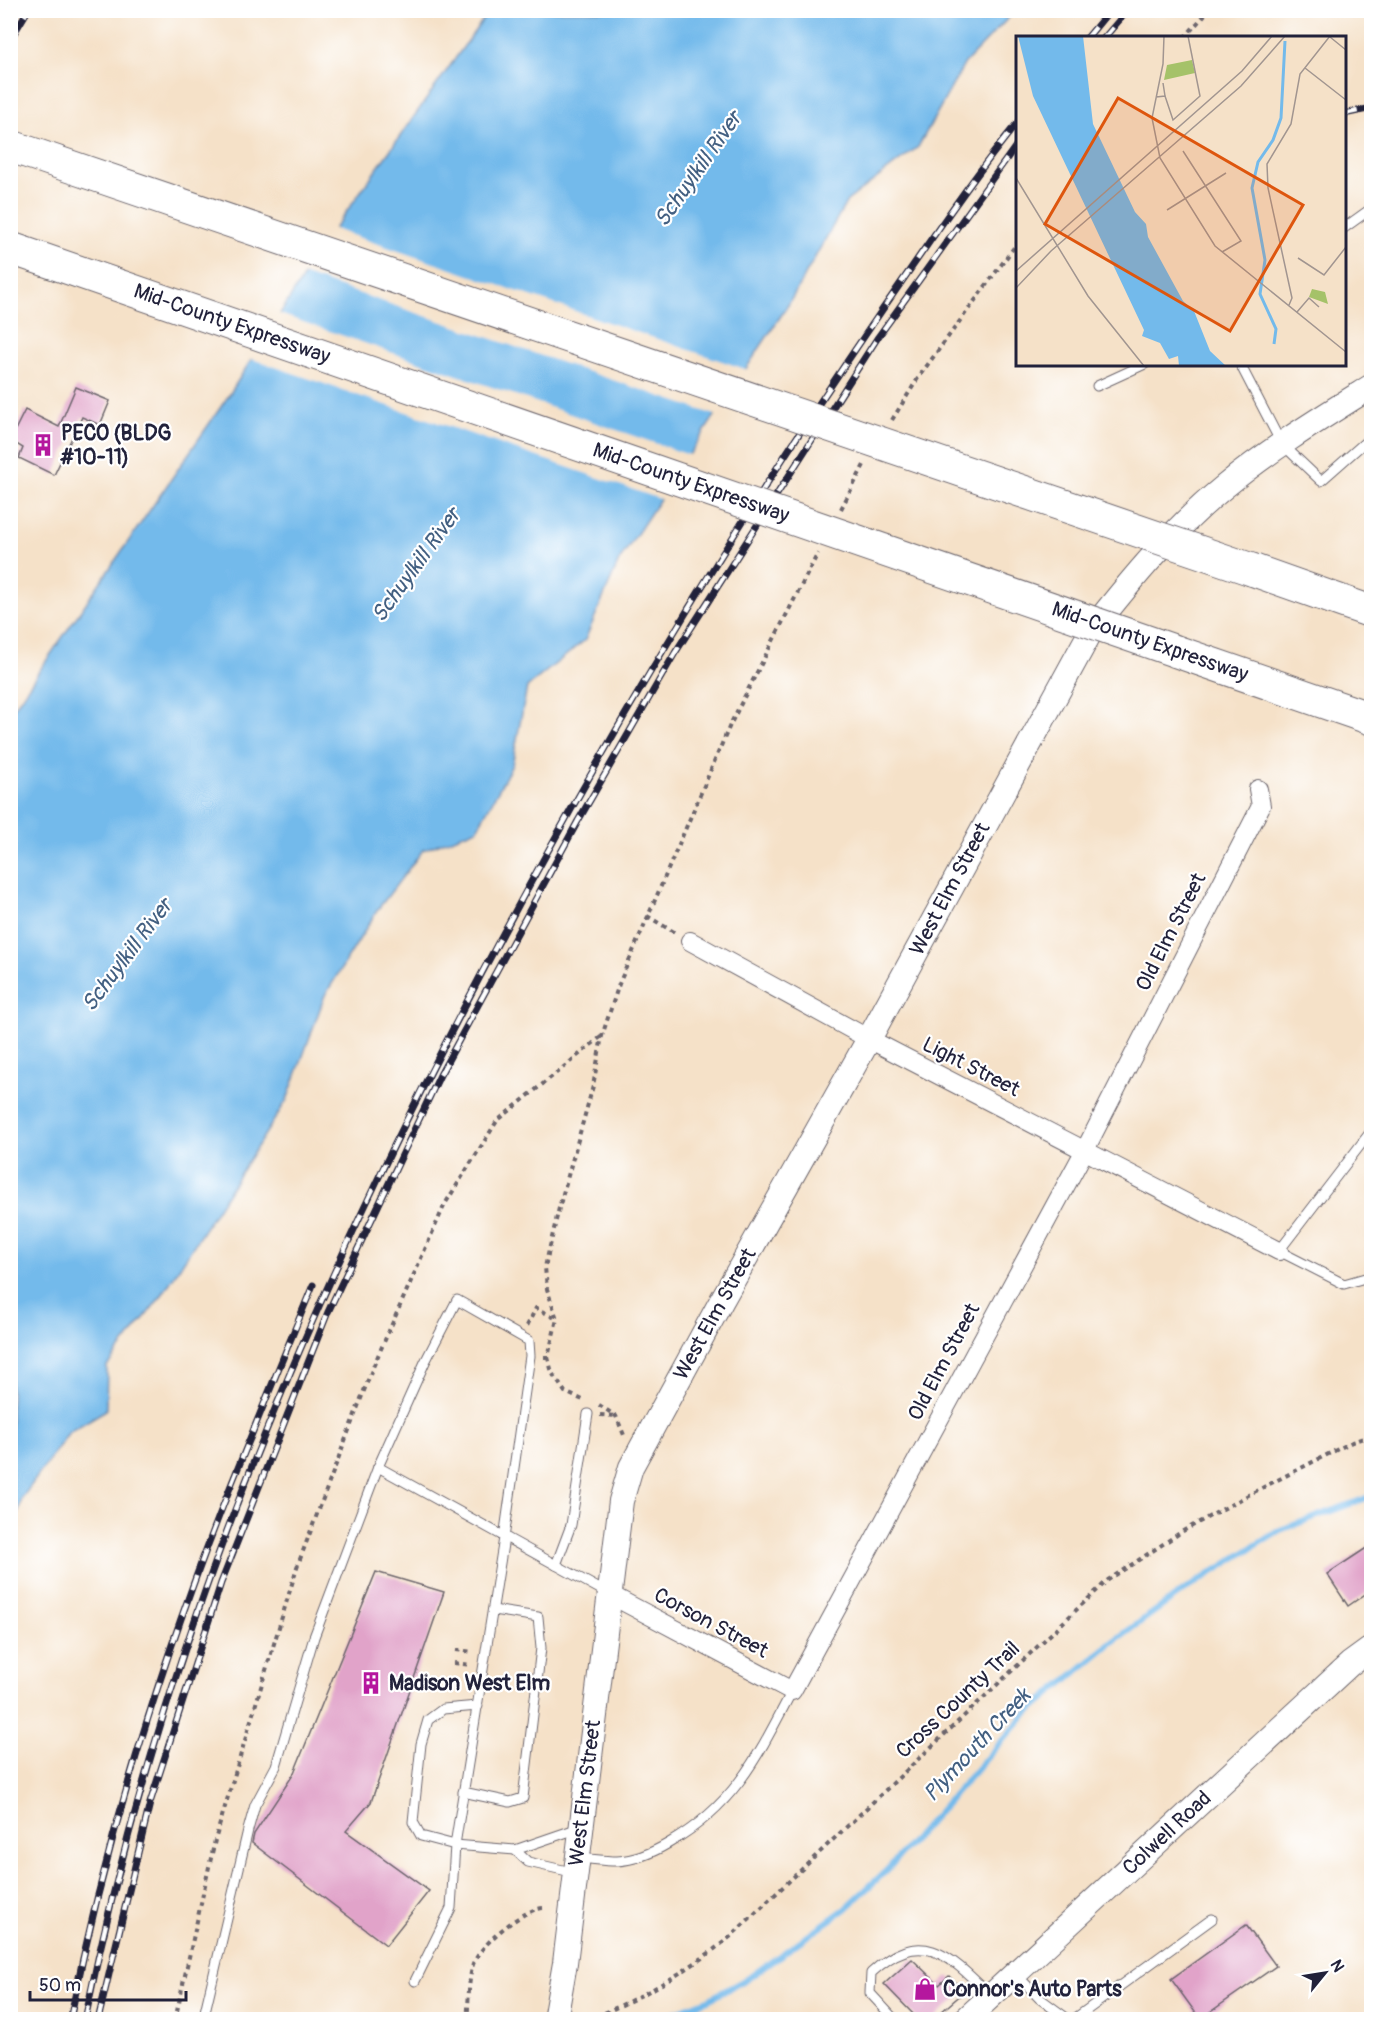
<svg xmlns="http://www.w3.org/2000/svg" width="1382" height="2030" font-family="Pangolin,sans-serif">
	<rect width="100%" height="100%" fill="#fff"/>
	<filter id="ink" filterUnits="userSpaceOnUse"><feTurbulence type="fractalNoise" baseFrequency=".0167" numOctaves="2"/><feDisplacementMap in="SourceGraphic" scale="12" xChannelSelector="R" yChannelSelector="G"/><feConvolveMatrix kernelMatrix="1 2 1 2 8 2 1 2 1" color-interpolation-filters="sRGB"/></filter>
	<filter id="wash" filterUnits="userSpaceOnUse"><feTurbulence type="fractalNoise" baseFrequency=".008" numOctaves="4" result="noise"/><feDisplacementMap in="SourceGraphic" scale="24" xChannelSelector="R" yChannelSelector="G"/><feGaussianBlur stdDeviation="1.35" result="paint"/><feColorMatrix in="noise" values="0 0 0 0 0 0 0 0 0 0 0 0 0 0 0 0 0 1.4 0 .05"/><feComposite in="paint" operator="in"/></filter>
	<g filter="url(#wash)">
		<rect width="100%" height="100%" fill="#f5e1c8"/>
		<polygon fill="#73baeb" stroke="#4a6e93" stroke-width="1.5" points="489,11 1015,11 965,63 918,147 847,201 788,305 619,561 585,640 527,687 512,765 477,829 423,850 378,909 325,995 287,1100 162,1295 107,1366 106,1410 69,1432 22,1498 11,1541 11,712 229,395 327,239"/>
		<g fill="#f5e1c8">
			<polygon points="331,228 748,370 718,416 302,274"/>
			<polygon points="277,313 692,456 663,500 249,358"/>
		</g>
		<g fill="none" stroke-linecap="round" stroke-linejoin="round">
			<polyline stroke="#73baeb" stroke-width="6" points="655,2020 708,2000 750,1977 845,1909 887,1870 1025,1715 1111,1643 1186,1589 1280,1530 1372,1496"/>
		</g>
		<g id="blocks">
			<g fill="#e1a3c9">
				<polygon points="76,387 110,401 100,425 82,417 54,475 19,458 23,448 10,440 25,410 59,427"/>
				<polygon points="1371,1545 1371,1590 1348,1606 1327,1574"/>
				<polygon points="376,1572 444,1592 371,1802 346,1831 429,1891 386,1945 252,1843 254,1834 293,1775"/>
				<polygon points="1246,1925 1276,1966 1200,2019 1171,1979"/>
				<polygon points="912,1959 939,1985 949,1976 964,1992 933,2019 918,2019 884,1984"/>
			</g>
		</g>
	</g>
	<g filter="url(#ink)">
		<use href="#blocks" fill-opacity="0" stroke="#6c656c" stroke-width="1.5"/>
		<g fill="none" stroke-linecap="round" stroke-linejoin="round">
			<g stroke="#6c656c" stroke-width="11">
				<g id="lane">
					<polyline points="1344,228 1372,208"/>
					<polyline points="1240,364 1281,443 1321,481 1372,436"/>
					<polyline points="1097,386 1145,364"/>
					<polyline points="1372,1130 1279,1251 1344,1284 1372,1276"/>
					<polyline points="588,1414 571,1525 556,1565 607,1593"/>
					<polyline points="378,1467 556,1565"/>
					<polyline points="478,1706 443,1709 428,1720 421,1744 413,1822 421,1836 455,1845 515,1850 579,1828"/>
					<polyline points="463,1792 510,1802 523,1798 541,1648 538,1617 493,1610"/>
					<polyline points="515,1850 528,1862 576,1873"/>
					<path d="M580,1858C592,1859 605,1861 617,1861C635,1860 654,1852 669,1843C735,1805 758,1756 792,1691"/>
					<polyline points="1017,1975 1039,1998 1069,2020"/>
					<polyline points="203,2020 248,1830 255,1805 276,1766 314,1637 378,1467 425,1362 457,1300 529,1341 530,1356 504,1538 455,1845 451,1908 415,1981"/>
					<path d="M895,2020L870,1993L871,1973C922,1926 949,1955 991,1996"/>
					<polyline points="1073,2020 1212,1919"/>
				</g>
			</g>
			<g stroke="#6c656c" stroke-width="20">
				<g id="street">
					<polyline points="690,941 869,1039 1279,1251"/>
					<polyline points="609,1594 792,1691 1085,1150 1261,806 1258,789"/>
				</g>
			</g>
			<g stroke="#6c656c" stroke-width="26">
				<g id="secondary">
					<path d="M555,2020L565,1963L621,1501L631,1467L722,1300L869,1039L1091,631C1131,580 1174,528 1224,487C1270,449 1321,418 1372,386"/>
					<polyline points="965,2020 1350,1664 1372,1648"/>
				</g>
			</g>
			<g stroke="#6c656c" stroke-width="34">
				<g id="highway">
					<polyline points="1253,570 1372,612"/>
					<polyline points="1175,651 1372,719"/>
				</g>
			</g>
			<g stroke="#6c656c" stroke-width="4" stroke-dasharray="4.5 4.5" stroke-linecap="butt">
				<polyline points="1184,38 1209,10"/>
				<polyline points="892,420 920,375 1018,242"/>
				<polyline points="841,509 865,463"/>
				<polyline points="647,916 674,932"/>
				<polyline points="527,1326 536,1308 557,1319"/>
				<polyline points="544,1357 548,1357 557,1319 547,1289 545,1267 559,1208 593,1086 602,1036 619,984 730,725 818,553"/>
				<polyline points="548,1357 552,1373 565,1392 585,1401"/>
				<polyline points="599,1405 616,1416 624,1435"/>
				<polyline points="600,1415 616,1416"/>
				<polyline points="456,1650 473,1652"/>
				<polyline points="454,1663 471,1665"/>
				<polyline points="175,2020 215,1840 297,1567 373,1367 445,1204 497,1121 602,1036"/>
				<path d="M467,2020C469,2003 468,1984 472,1968C476,1947 523,1908 544,1908"/>
				<path d="M588,2020C643,1997 685,1973 730,1937L1108,1580L1183,1531L1252,1493L1352,1442L1372,1435"/>
			</g>
			<use href="#lane" stroke="#fff" stroke-width="9"/>
			<use href="#street" stroke="#fff" stroke-width="18"/>
			<use href="#secondary" stroke="#fff" stroke-width="24"/>
			<use href="#highway" stroke="#fff" stroke-width="32"/>
			<g stroke="#22223b" stroke-width="7">
				<g id="rail">
					<polyline points="10,14 13,10"/>
					<polyline points="1087,38 1110,10"/>
					<polyline points="1104,38 1128,10"/>
					<polyline points="10,40 28,10"/>
					<polyline points="1344,114 1372,108"/>
					<path d="M70,2020C105,1844 159,1669 224,1503C253,1430 283,1358 313,1285"/>
					<path d="M85,2020C178,1556 388,1126 622,720C703,581 789,446 880,313C925,249 968,183 1018,122"/>
					<polyline points="98,2020 150,1803 221,1583 328,1312 440,1075 578,821 675,653 878,337 1018,143"/>
				</g>
			</g>
			<use href="#rail" stroke="#fff" stroke-width="4.5" stroke-dasharray="14" stroke-linecap="butt"/>
			<g stroke="#6c656c" stroke-width="34" stroke-linecap="butt">
				<g id="highway-bridge">
					<polyline points="10,146 1253,570"/>
					<polyline points="10,248 1175,651"/>
				</g>
			</g>
			<use href="#highway-bridge" stroke="#fff" stroke-width="32"/>
		</g>
	</g>
	<defs>
		<g id="building-bare" transform="scale(1.8)"><path d="M-4-6H4V6H1V3H-1V6H-4ZM-2.5-4.3h1.7v1.8h-1.7ZM.8-4.3h1.7v1.8H.8ZM-2.5-1h1.7V.8h-1.7ZM.8-1h1.7V.8H.8Z" fill="#b5179e" stroke="#fff" stroke-width="2.5" paint-order="stroke"/></g>
		<g id="shop-bare" transform="scale(1.8)"><path d="M-5-2.5h2.3a2.7 3.5 0 0 1 5.4 0H5L5.5 6h-11ZM-1.5-2.5h3a1.5 2.3 0 0 0-3 0Z" fill="#b5179e" stroke="#fff" stroke-width="2.5" paint-order="stroke"/></g>
	</defs>
	<g fill-rule="evenodd">
		<use href="#building-bare" x="43" y="445"/>
		<use href="#building-bare" x="371" y="1683"/>
		<use href="#shop-bare" x="925" y="1989"/>
	</g>
	<g text-anchor="middle" dominant-baseline="central" stroke-width="4.5" stroke-linejoin="round" paint-order="stroke">
		<g font-size="21" fill="#22223b" stroke="#fff">
			<text transform="translate(232 324) rotate(19)">Mid-County Expressway</text>
			<text transform="translate(691 483) rotate(19)">Mid-County Expressway</text>
			<text transform="translate(1150 642) rotate(19)">Mid-County Expressway</text>
			<text transform="translate(950 889) rotate(-62)">West Elm Street</text>
			<text transform="translate(1171 932) rotate(-63)">Old Elm Street</text>
			<text transform="translate(971 1067) rotate(27)">Light Street</text>
			<text transform="translate(715 1314) rotate(-61)">West Elm Street</text>
			<text transform="translate(944 1362) rotate(-62)">Old Elm Street</text>
			<text transform="translate(711 1623) rotate(28)">Corson Street</text>
			<text transform="translate(958 1700) rotate(-43)">Cross County Trail</text>
			<text transform="translate(585 1793) rotate(-83)">West Elm Street</text>
			<text transform="translate(1167 1833) rotate(-43)">Colwell Road</text>
		</g>
		<g font-size="21" font-weight="bold" fill="#22223b" stroke="#fff" text-anchor="start">
			<text x="61" y="433">PECO (BLDG<tspan x="61" dy="24">#10-11)</tspan></text>
			<text x="389" y="1683">Madison West Elm</text>
			<text x="943" y="1989">Connor's Auto Parts</text>
		</g>
		<g font-size="22" font-style="italic" fill="#425f81" stroke="#fff">
			<text transform="translate(698 169) rotate(-55)">Schuylkill River</text>
			<text transform="translate(416 565) rotate(-54)">Schuylkill River</text>
			<text transform="translate(127 955) rotate(-53)">Schuylkill River</text>
			<text transform="translate(977 1745) rotate(-47)">Plymouth Creek</text>
		</g>
	</g>
	<g transform="translate(1016 36)">
		<rect width="330" height="330" fill="#f5e1c8"/>
		<path d="M176,24L179,37L148,44L151,29ZM296,253L309,256L312,268L293,261Z" fill="#a5c269"/>
		<path d="M2,0H67L77,88L119,176L130,188L132,201L167,265L178,275L194,315L210,330H163L162,320L153,323L144,307L126,300L128,294L17,60Z" fill="#73baeb"/>
		<path fill="none" stroke="#73baeb" stroke-width="3" d="M258,308L260,293L244,258L249,224L236,152L242,126L257,104L265,82L269,5"/>
		<path fill="none" stroke="#a19590" stroke-width="1.5" d="M148,0L147,28L136,82L144,122L199,210L330,316M314,1L330,14M289,32L330,64M149,60L157,84L184,60L172,0M140,61L149,60L147,47M167,115L225,205L206,216M0,142L72,260L128,330M151,174L210,137M282,222L308,239L330,211M0,235L226,35L256,0M0,252L35,215L225,50L269,0M273,269L276,262L252,152L251,128L275,88L284,38L314,0M281,276L293,262L303,271"/>
		<path fill="#de560e" fill-opacity="0.15" stroke="#de560e" stroke-width="3" d="M102,62L287,169L214,295L29,188Z"/>
		<rect width="330" height="330" fill="none" stroke="#22223b" stroke-width="3"/>
	</g>
	<rect width="1382" height="2030" fill="none" stroke="#fff" stroke-width="36"/>
	<g transform="translate(1325 1973) rotate(60)" stroke="#ffffff" stroke-width="4.5" paint-order="stroke">
	<path d="M0-4.5L10 22L0 15L-10 22Z" fill="#22223b"/>
	<text y="-9" font-size="16" font-weight="bold" text-anchor="middle" fill="#22223b">N</text>
	</g>
	<path d="M30 1991v9h156v-9" fill="none" stroke="#22223b" stroke-width="3"/>
	<text x="39" y="1991" font-size="18" fill="#22223b" stroke="#ffffff" stroke-width="4.5" paint-order="stroke">50 m</text>
</svg>
